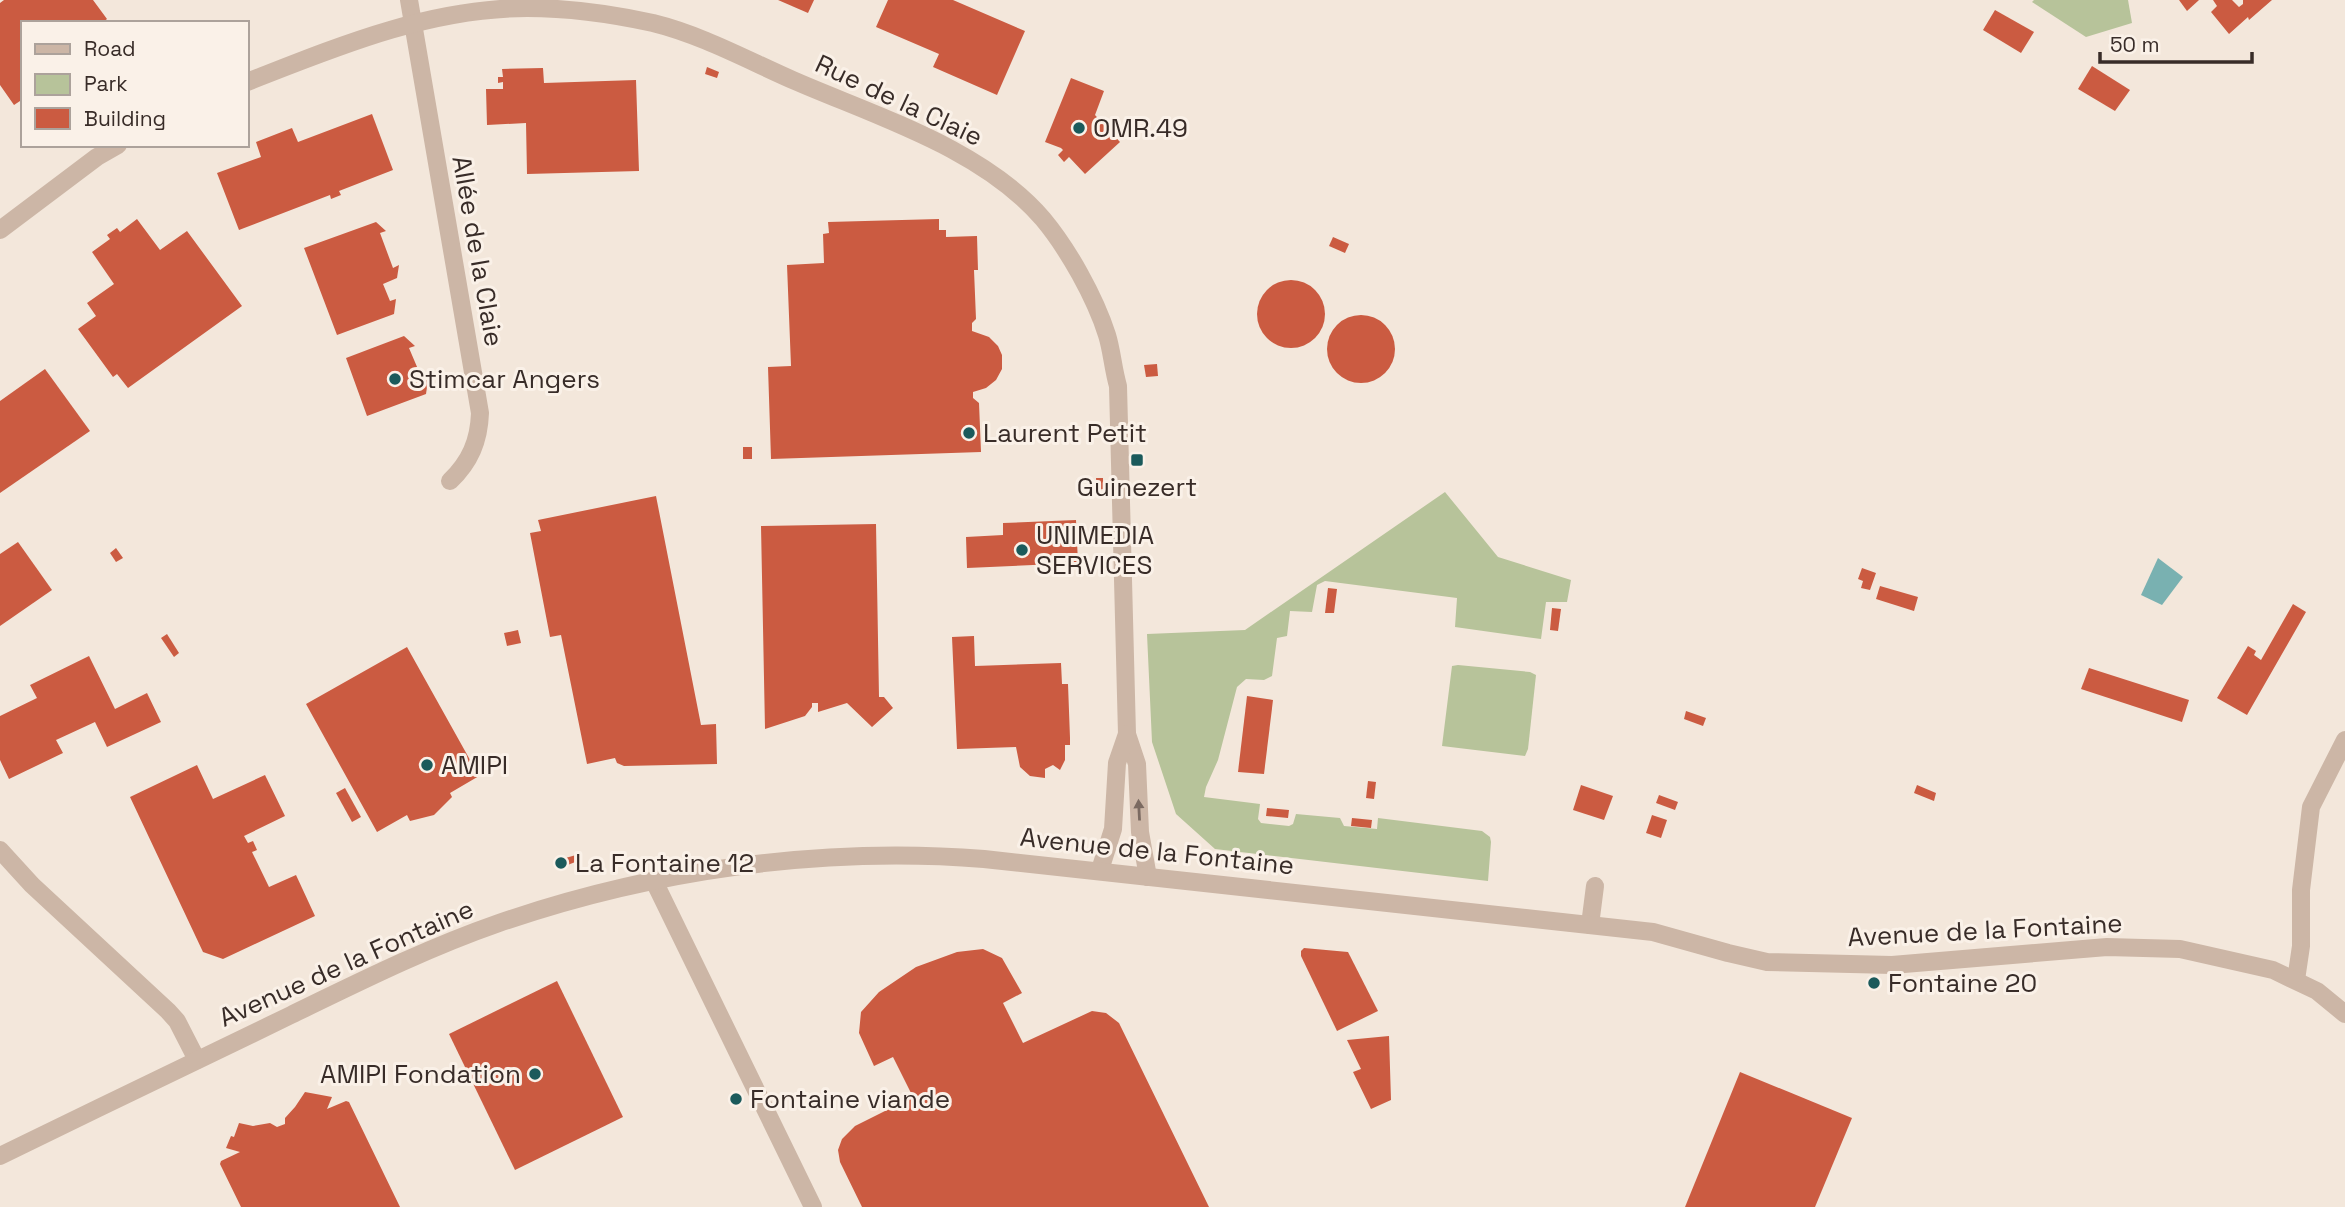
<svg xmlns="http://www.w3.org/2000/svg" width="2345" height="1207" font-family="'Space Grotesk',sans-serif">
	<rect width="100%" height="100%" fill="#f3e7db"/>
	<g fill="#b7c39a">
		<polygon points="2034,0 2128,0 2132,23 2086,37 2032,2"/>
		<polygon points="1445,492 1498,557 1571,580 1567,602 1546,602 1541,639 1455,627 1457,598 1325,581 1317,585 1312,612 1290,611 1287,636 1277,638 1272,676 1264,680 1246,679 1237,687 1218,760 1206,787 1204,797 1260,804 1258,819 1261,823 1289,826 1293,824 1296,814 1340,818 1344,826 1377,829 1378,818 1482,831 1490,837 1491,842 1488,881 1215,849 1176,814 1152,742 1147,634 1245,630"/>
		<polygon points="1458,665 1530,672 1536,675 1528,749 1525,756 1442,746 1452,666"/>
	</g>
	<polygon fill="#79b1b1" points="2158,558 2183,577 2162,605 2141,595"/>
	<g fill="#cb5b41">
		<polygon points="4,0 93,0 107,19 102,23 23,23 23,99 14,105 0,85 0,3"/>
		<polygon points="778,0 814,0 808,13"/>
		<polygon points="888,0 953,0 1025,31 997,95 933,67 939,54 876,27"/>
		<polygon points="2179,0 2199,0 2187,11"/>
		<polygon points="2213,0 2232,0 2239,7 2243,4 2243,0 2272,0 2249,20 2248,17 2229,34 2211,12 2217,6"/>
		<polygon points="1995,10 2034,32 2021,53 1983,30"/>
		<polygon points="2092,66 2130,90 2115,111 2078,89"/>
		<polygon points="707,67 719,72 717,78 705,74"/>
		<polygon points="543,68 544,83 636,80 639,171 527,174 526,123 487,125 486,89 503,89 503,82 498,83 498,77 503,77 502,69"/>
		<polygon points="1071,78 1104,91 1095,115 1120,142 1085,174 1069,157 1064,162 1058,155 1063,150 1061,148 1045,142"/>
		<polygon points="372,114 393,170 339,191 341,195 331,199 330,195 239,230 217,173 261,157 256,142 292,128 298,142"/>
		<polygon points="137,219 160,250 187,231 242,306 128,388 117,374 113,377 78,329 96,316 87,303 114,284 92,252 110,239 107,235 117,228 120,232"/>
		<polygon points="939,219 939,230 946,230 946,237 977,236 978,270 974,270 976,319 972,323 972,331 989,337 998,346 1002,355 1002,369 996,380 986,388 973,392 973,398 979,403 981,452 771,459 768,367 791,366 787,265 824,263 823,234 829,233 828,222"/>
		<polygon points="376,222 386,231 380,233 393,268 399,265 397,278 383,284 390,301 396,299 394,314 337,335 304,248"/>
		<polygon points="1333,237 1349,244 1345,253 1329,246"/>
		<circle cx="1291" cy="314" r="34"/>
		<circle cx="1361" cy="349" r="34"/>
		<polygon points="404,336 415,346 409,348 423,381 428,380 426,394 367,416 346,358"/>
		<polygon points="1157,364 1158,376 1146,377 1144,365"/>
		<polygon points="45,369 90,431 0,493 0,401"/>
		<rect x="743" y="447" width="9" height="12"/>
		<polygon points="1096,478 1103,478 1103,489 1097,490"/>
		<polygon points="656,496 701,725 716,724 717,764 624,766 617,763 615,758 587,764 561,635 550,637 530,533 541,531 538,520"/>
		<polygon points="1076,520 1078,563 967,568 966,537 1003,535 1003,523"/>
		<polygon points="876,524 879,697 884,697 893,708 872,727 847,703 818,712 818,703 812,703 812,707 805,716 765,729 761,526"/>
		<polygon points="18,542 52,590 0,626 0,554"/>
		<polygon points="116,548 123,558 116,562 110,553"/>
		<polygon points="1862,568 1876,573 1870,590 1861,588 1863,581 1858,579"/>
		<polygon points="1880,586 1918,597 1914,611 1876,599"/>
		<polygon points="1328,588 1337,589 1334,613 1325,613"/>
		<polygon points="2293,604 2306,612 2247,715 2217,698 2248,646 2256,651 2254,655 2261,660"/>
		<polygon points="1552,608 1561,609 1558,631 1550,630"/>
		<polygon points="518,630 521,643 507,646 504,633"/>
		<polygon points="167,634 179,653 174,657 161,638"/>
		<polygon points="974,636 975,666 1061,663 1062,684 1068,684 1070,738 1070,745 1065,745 1065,760 1060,770 1053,765 1045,769 1045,778 1030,776 1020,767 1016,747 957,749 952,637"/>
		<polygon points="407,647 479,776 450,793 452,797 434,815 410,821 407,815 377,832 306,704"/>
		<polygon points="89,656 115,709 147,693 161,722 107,747 95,722 56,740 63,753 9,779 0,760 0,716 37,698 30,685"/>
		<polygon points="2089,668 2189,700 2182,722 2081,689"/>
		<polygon points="1247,696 1273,700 1264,774 1238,772"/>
		<polygon points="1686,711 1706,718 1703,726 1684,719"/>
		<polygon points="197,765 213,799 265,775 285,816 244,836 248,843 253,841 257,850 252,852 269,887 296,875 315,916 223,959 203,952 130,797"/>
		<polygon points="1368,781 1376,782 1374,799 1366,798"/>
		<polygon points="1581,785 1613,796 1604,820 1573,810"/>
		<polygon points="1917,785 1936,793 1934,801 1914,793"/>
		<polygon points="345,788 361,817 352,822 336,793"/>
		<polygon points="1659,795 1678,802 1675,810 1656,803"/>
		<polygon points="1267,808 1289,810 1288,818 1266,816"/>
		<polygon points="1652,815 1667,820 1661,838 1646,833"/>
		<polygon points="1352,818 1372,820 1371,828 1351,826"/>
		<polygon points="576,855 578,861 557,869 555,861"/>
		<polygon points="1304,948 1348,952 1378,1011 1337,1031 1301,956 1301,951"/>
		<polygon points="983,949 1002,958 1022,993 1003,1003 1023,1043 1092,1011 1106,1013 1119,1023 1209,1207 862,1207 840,1162 838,1150 842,1139 855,1126 913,1097 893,1057 874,1066 859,1033 861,1012 879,992 916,967 957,952"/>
		<polygon points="557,981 623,1117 515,1170 449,1034"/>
		<polygon points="1389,1036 1391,1100 1371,1109 1353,1072 1361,1069 1347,1040"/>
		<polygon points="1740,1072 1852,1118 1815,1207 1685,1207"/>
		<polygon points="736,1091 742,1103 736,1106 730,1094"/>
		<polygon points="305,1092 332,1097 327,1109 346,1101 349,1102 400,1207 241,1207 220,1164 221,1161 240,1152 226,1148 231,1136 234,1137 239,1123 253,1126 270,1123 277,1127 285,1124 285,1118 295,1107"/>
	</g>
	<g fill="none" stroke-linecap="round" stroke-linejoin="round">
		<g stroke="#ccb6a6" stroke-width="18">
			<path d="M409,0L480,413C479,441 470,462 450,481"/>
			<path d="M247,82C336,47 429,8 527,8C569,8 612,14 653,23C702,35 749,61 795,81C878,117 983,149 1043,219C1068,249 1095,297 1107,335C1112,351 1113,369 1118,386L1127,734L1137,764L1140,832L1148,877"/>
			<polyline points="0,230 97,157 118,145"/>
			<polyline points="0,850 32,885 168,1011 177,1021 197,1060"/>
			<polyline points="1100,870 1113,829 1117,763 1127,734"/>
			<polyline points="654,881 813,1207"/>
			<polyline points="1590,925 1595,886"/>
			<polyline points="2296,980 2301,946 2301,890 2311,807 2345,740"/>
			<path d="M0,1156C97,1109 194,1061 291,1015C359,982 427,948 499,923C653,870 822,846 984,859L1653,932L1728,953L1767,962L1892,965L2107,947L2180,949L2273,970L2317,991L2345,1014"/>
		</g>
	</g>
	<defs><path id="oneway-solid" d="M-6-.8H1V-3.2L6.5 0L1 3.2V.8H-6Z" transform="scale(1.75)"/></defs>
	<use fill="#7b6a61" href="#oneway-solid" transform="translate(1139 810) rotate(-93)"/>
	<g fill="#1b5a5b" stroke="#faf1e8" stroke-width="2.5">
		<circle cx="1079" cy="128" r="7"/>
		<circle cx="395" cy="379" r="7"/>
		<circle cx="969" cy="433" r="7"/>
		<rect x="1130" y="453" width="14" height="14" rx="3.5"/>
		<circle cx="1022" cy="550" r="7"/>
		<circle cx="427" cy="765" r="7"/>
		<circle cx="561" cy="863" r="7"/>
		<circle cx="1874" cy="983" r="7"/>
		<circle cx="535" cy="1074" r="7"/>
		<circle cx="736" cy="1099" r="7"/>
	</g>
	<g text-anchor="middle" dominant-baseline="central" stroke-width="6" stroke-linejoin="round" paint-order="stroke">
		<g font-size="26" fill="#382c28" stroke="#faf1e8">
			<text transform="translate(899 100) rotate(25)">Rue de la Claie</text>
			<text transform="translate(478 251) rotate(80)">Allée de la Claie</text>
			<text transform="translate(1157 851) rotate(6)">Avenue de la Fontaine</text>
			<text transform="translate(1985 930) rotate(-3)">Avenue de la Fontaine</text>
			<text transform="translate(346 963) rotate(-24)">Avenue de la Fontaine</text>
		</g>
		<g font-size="26" fill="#382c28" stroke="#faf1e8" text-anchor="start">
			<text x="1093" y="128">OMR.49</text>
			<text x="409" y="379">Stimcar Angers</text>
			<text x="983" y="433">Laurent Petit</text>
			<text x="1137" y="487" text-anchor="middle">Guinezert</text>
			<text x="1036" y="535">UNIMEDIA<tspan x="1036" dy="30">SERVICES</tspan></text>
			<text x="441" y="765">AMIPI</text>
			<text x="575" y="863">La Fontaine 12</text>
			<text x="1888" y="983">Fontaine 20</text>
			<text x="521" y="1074" text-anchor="end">AMIPI Fondation</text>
			<text x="750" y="1099">Fontaine viande</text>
		</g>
	</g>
	<rect x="21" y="21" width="228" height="126" fill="#faf1e8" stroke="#aca29b" stroke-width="2"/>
	<rect x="35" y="44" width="35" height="10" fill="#ccb6a6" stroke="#aca29b" stroke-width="2"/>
	<text x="84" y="56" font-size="21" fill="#382c28">Road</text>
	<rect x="35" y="74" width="35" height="21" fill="#b7c39a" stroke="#aca29b" stroke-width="2"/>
	<text x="84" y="91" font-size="21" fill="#382c28">Park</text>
	<rect x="35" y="108" width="35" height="21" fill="#cb5b41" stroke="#aca29b" stroke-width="2"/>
	<text x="84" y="126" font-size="21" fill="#382c28">Building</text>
	<path d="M2100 52v10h152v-10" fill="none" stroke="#382c28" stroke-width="3.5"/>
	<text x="2110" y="52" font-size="21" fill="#382c28" stroke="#faf1e8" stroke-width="5" paint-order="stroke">50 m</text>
</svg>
